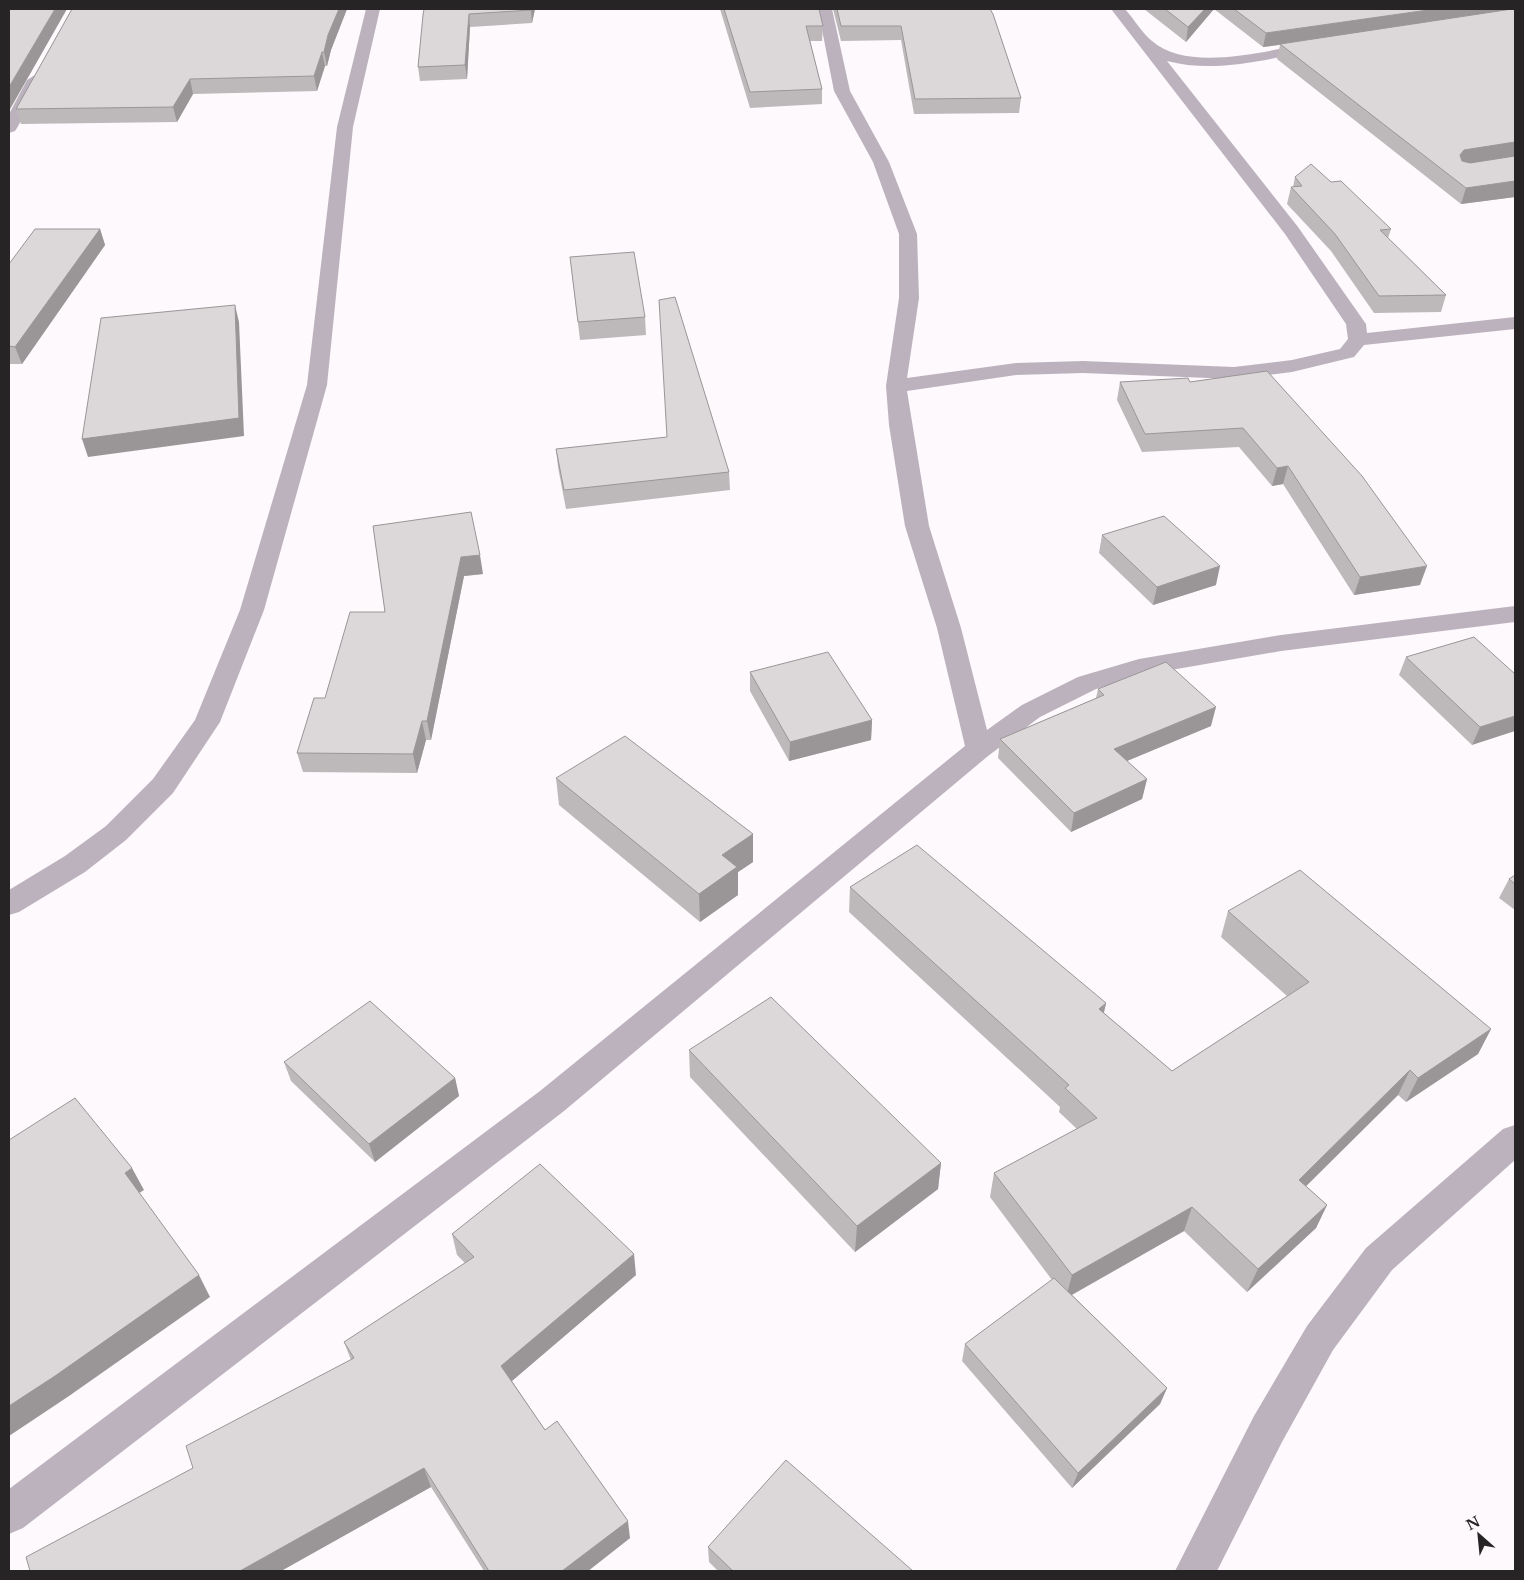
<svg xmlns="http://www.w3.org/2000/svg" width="1524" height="1580" font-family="'Libre Baskerville',serif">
	<rect width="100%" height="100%" fill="#fef9fc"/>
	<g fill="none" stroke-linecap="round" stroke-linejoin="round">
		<g fill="#bbb2be" fill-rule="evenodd">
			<polygon points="366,9 380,9 353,127 327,385 264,610 220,722 173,793 126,840 85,872 19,912 9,915 9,890 65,856 106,826 153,779 195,720 240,610 307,385 337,127"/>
			<path d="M818,9H832L850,91L889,162L917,234L919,298L907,378L1016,363L1083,361L1234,367L1292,360L1340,349L1348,339L1346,324L1285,234L1111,9H1125C1134,19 1142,33 1152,41C1189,74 1272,49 1316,42L1321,43L1323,46L1321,49L1316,50C1267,59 1216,74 1167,61L1298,227L1366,324L1367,333L1515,317V329L1364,345L1354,357L1292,372L1234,379L1083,373L1016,375L907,391L929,526L961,628L987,730L1022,705L1078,677L1139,659L1281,635L1515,606V622L1281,651L1142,675L1096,689L1040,717L988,756L564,1111L23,1528L9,1534V1489L540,1091L965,746L937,628L905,526L889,425L886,386L899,298V234L873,162L834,91Z"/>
			<polygon points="35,75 43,80 17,128 15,131 9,133 9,114 27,80"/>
			<polygon points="1515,1125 1515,1160 1392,1270 1333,1350 1282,1442 1217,1571 1175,1571 1254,1416 1307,1326 1366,1248 1503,1129"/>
		</g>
	</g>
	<g fill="#bdb9ba">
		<polygon points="72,9 347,9 331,50 327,66 325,66 317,91 193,94 177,122 21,124 16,109"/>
		<polygon points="424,9 535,9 532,23 470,27 467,79 420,81 418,67"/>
		<polygon points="720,9 819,9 823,26 822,41 810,41 822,89 822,104 750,108"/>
		<polygon points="833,9 990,9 1021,98 1019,113 914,114 901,40 841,41"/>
		<polygon points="1144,9 1515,9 1515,197 1461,204 1277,59 1280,45 1263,47 1214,9 1186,42"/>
		<polygon points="1295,177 1331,182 1391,229 1388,238 1446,295 1441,312 1374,313 1331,251 1287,204 1291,187 1293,187"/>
		<polygon points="100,229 105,245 22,364 9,364 9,264"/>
		<polygon points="570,257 645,317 646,335 580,340"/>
		<polygon points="1267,371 1420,585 1354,595 1283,484 1272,486 1239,447 1142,452 1117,400 1120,382 1190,382"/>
		<polygon points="556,449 729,472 730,490 566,509 558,467"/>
		<polygon points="373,526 483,574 464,576 431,740 426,740 417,773 303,772 297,753 325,698 385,612"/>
		<polygon points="1102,535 1216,585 1153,605 1099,553"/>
		<polygon points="1406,657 1515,674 1472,745 1399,675"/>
		<polygon points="750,672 872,720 871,740 789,761 750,691"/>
		<polygon points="1098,689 1211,726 1127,761 1147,779 1142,799 1071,832 998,758 1000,739 1096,698"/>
		<polygon points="556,778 753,834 753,862 738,872 738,895 700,922 559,805"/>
		<polygon points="1515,875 1515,910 1499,898 1509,879"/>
		<polygon points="850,887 1106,1003 1104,1013 1172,1071 1287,996 1221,937 1228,911 1491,1029 1478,1054 1406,1102 1398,1095 1306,1186 1327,1205 1316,1228 1247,1292 1184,1231 1072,1295 1167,1388 1160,1404 1072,1488 962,1361 965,1344 1052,1280 990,1197 994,1173 1077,1129 1059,1112 1060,1107 849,912"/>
		<polygon points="689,1050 941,1163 938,1189 855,1252 690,1077"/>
		<polygon points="284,1062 455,1078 459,1096 375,1162 291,1081"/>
		<polygon points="452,1234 636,1275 512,1381 545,1430 630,1538 588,1571 484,1571 431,1487 281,1571 30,1571 193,1468 351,1360 344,1342 465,1263 457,1255"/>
		<polygon points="708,1547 913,1571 718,1571 709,1562"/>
	</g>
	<g fill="#9a9697">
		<polygon points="55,9 67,9 9,111 9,87"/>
		<polygon points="339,9 347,9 331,50 327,66 324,52 328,35"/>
		<polygon points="531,9 535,9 532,23 531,10"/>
		<polygon points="1205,9 1214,9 1186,42 1188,27"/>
		<polygon points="1435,9 1515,9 1515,11 1263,47 1266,33"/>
		<polygon points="469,14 470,27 467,79 465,65"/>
		<polygon points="322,52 325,66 317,91 314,76"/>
		<polygon points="190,79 193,94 177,122 173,107"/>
		<polygon points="1515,142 1515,157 1459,166 1460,155 1464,150"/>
		<polygon points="1515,181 1515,197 1461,204 1466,188"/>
		<polygon points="100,229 105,245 22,364 15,347"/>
		<polygon points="235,305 239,322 244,436 88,457 82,439"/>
		<polygon points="1288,466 1283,484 1272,486 1277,468"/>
		<polygon points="480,555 483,574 464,576 431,740 427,721 461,557"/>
		<polygon points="1220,566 1216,585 1153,605 1157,587"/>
		<polygon points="1427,566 1420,585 1354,595 1360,577"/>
		<polygon points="1216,707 1211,726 1110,768 1114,749"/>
		<polygon points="1515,716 1515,731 1472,745 1480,727"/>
		<polygon points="872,720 871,740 789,761 790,742"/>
		<polygon points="422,721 426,740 417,773 413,754"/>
		<polygon points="1147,779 1142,799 1071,832 1074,813"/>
		<polygon points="753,834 753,862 738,872 738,895 700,922 699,894 722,855"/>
		<polygon points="1106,1003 1100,1028 1099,1009"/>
		<polygon points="1491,1029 1478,1054 1406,1102 1418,1078"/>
		<polygon points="1410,1070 1398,1095 1288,1204 1299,1180"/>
		<polygon points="455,1078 459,1096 375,1162 369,1144"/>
		<polygon points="941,1163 938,1189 855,1252 857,1226"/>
		<polygon points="132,1168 144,1190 136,1195 125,1173"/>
		<polygon points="1327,1205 1316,1228 1247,1292 1258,1269"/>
		<polygon points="1192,1207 1184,1231 1066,1298 1072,1275"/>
		<polygon points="634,1254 636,1275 506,1386 501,1366"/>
		<polygon points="199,1275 210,1297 69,1396 9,1436 9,1406"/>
		<polygon points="1167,1388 1160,1404 1072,1488 1078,1473"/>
		<polygon points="424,1468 431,1487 281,1571 240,1571"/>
		<polygon points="628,1521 630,1538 588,1571 562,1571"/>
	</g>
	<g fill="#dcd7d8" stroke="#9a9697">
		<polygon points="9,9 55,9 9,87"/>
		<polygon points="72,9 339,9 328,35 324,52 322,52 314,76 190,79 173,107 16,109"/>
		<polygon points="424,9 531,9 531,10 469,14 465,65 418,67 423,15"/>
		<polygon points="724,9 819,9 823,26 806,26 822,89 750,92"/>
		<polygon points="837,9 990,9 993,14 1021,98 915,99 901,26 841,26"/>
		<polygon points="1165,9 1205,9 1188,27"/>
		<polygon points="1234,9 1435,9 1266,33"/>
		<polygon points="1512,9 1515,9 1515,142 1464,150 1460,155 1462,161 1470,163 1515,156 1515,181 1466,188 1280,44"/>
		<polygon points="1311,164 1331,182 1341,181 1391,229 1380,230 1446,295 1379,296 1335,234 1291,187 1302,186 1295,177"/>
		<polygon points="35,229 100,229 15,347 9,346 9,264"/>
		<polygon points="634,252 645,317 578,322 570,257"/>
		<polygon points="675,297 729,472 564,490 556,449 667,437 659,300"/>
		<polygon points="235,305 239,418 82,439 101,318"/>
		<polygon points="1267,371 1362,476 1427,566 1360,577 1288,466 1277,468 1243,428 1145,434 1120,382 1188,378 1190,382"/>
		<polygon points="471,512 480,555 461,557 427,721 422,721 413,754 297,753 314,698 325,698 350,612 385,612 373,526"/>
		<polygon points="1164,516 1220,566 1157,587 1102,535"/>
		<polygon points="1474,637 1515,674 1515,716 1480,727 1406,657"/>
		<polygon points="828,652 872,720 790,742 750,672"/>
		<polygon points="1166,662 1216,707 1114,749 1147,779 1074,813 1000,739 1104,695 1098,689"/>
		<polygon points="625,736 753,834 722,855 737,867 699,894 556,778"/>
		<polygon points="917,845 1106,1003 1099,1009 1172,1071 1309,982 1228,911 1300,870 1491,1029 1418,1078 1410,1070 1299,1180 1327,1205 1258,1269 1192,1207 1072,1275 994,1173 1097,1118 1065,1088 1069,1085 850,887"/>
		<polygon points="1515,875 1515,884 1509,879"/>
		<polygon points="771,997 941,1163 857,1226 689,1050"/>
		<polygon points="370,1001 455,1078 369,1144 284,1062"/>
		<polygon points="75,1098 132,1168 125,1173 199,1275 55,1376 9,1406 9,1140"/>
		<polygon points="540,1164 634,1254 501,1366 545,1430 557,1421 628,1521 562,1571 489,1571 424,1468 240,1571 30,1571 26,1557 193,1468 186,1446 354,1358 344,1342 474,1257 452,1234"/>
		<polygon points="1054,1278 1167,1388 1078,1473 965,1344"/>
		<polygon points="786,1460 913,1571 733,1571 708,1547"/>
	</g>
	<rect width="1524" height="1580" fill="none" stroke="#262425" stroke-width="20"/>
	<g transform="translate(1479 1535) rotate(333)" stroke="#fef9fc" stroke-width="4" paint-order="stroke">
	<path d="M0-4L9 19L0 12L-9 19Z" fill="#262425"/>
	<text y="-8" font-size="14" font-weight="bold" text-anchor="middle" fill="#262425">N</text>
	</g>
</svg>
